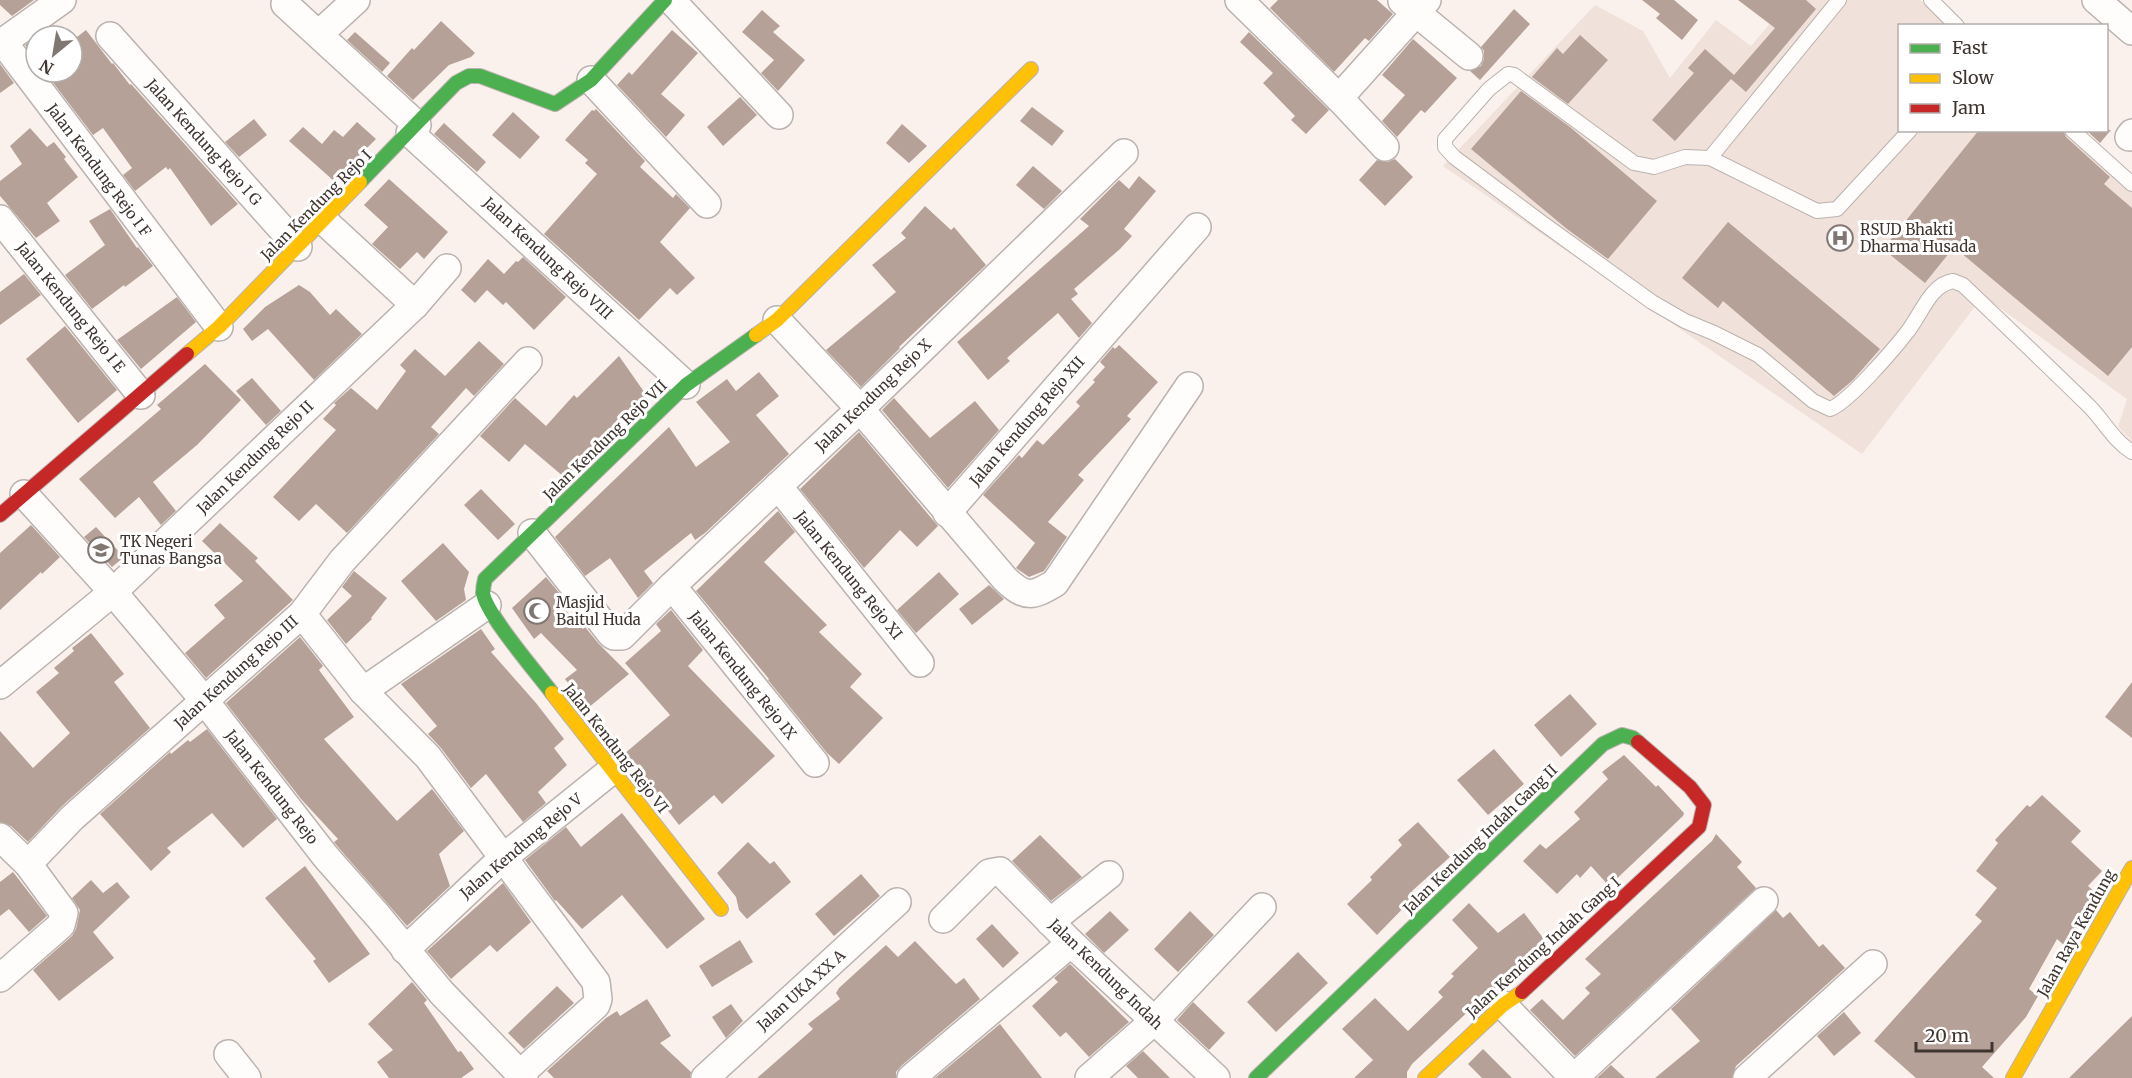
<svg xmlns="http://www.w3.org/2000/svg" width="2132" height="1078" font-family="Merriweather,serif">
	<rect width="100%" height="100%" fill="#faf1ed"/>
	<polygon fill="#f0e1da" points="1790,0 1920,0 1951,25 1900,26 1900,130 2075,131 2132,179 2132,441 2118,427 2127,399 1983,296 1862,454 1443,166 1595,5 1643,31 1670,78 1716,20 1751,46"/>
	<g fill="#b5a197">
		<polygon points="0,0 34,0 12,16 0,5"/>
		<polygon points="1278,0 1377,0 1393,14 1369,41 1365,38 1334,72 1270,8"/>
		<polygon points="1642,0 1674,0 1698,20 1682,40 1656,18 1660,14"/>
		<polygon points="1738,0 1806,0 1816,9 1746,92 1731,79 1675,141 1652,120 1694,73 1688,68 1705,49 1734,75 1775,28"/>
		<polygon points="1514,9 1530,24 1480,80 1470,71 1481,66 1484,59 1484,51 1481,47"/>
		<polygon points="762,10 780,26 773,32 805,60 778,91 761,73 774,60 742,32"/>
		<polygon points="441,21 475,53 471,57 449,65 413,100 387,76 412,48 414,50"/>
		<polygon points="54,25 62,36 39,36"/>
		<polygon points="86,30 112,64 113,63 130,85 131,84 238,204 211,226 170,168 168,170 166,167 135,191 123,175 132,168 103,128 93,135 45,72 72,72 72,41"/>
		<polygon points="672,30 698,53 661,94 685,115 666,137 617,85 629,72 632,75"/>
		<polygon points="355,32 390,63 382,72 347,40"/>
		<polygon points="1249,32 1329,110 1306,134 1291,120 1295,116 1263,83 1273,73 1240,42"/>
		<polygon points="1580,35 1608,60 1568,104 1532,77 1557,48 1563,54"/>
		<polygon points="36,38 36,59 25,45"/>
		<polygon points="1413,39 1457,78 1425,113 1421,110 1397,137 1382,121 1405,95 1382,75"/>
		<polygon points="0,64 14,83 0,93"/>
		<polygon points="1521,91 1570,127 1657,201 1608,259 1567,229 1471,149"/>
		<polygon points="740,97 757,115 723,146 707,127"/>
		<polygon points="1032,107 1064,131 1052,146 1020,121"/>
		<polygon points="596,109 645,161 640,167 673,198 676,194 690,208 660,242 695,278 677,295 670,288 639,320 544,234 597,174 585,163 588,160 565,140 592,110 594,111"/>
		<polygon points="513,112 540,137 520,159 492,135"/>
		<polygon points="254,119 267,135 239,157 225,142"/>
		<polygon points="357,122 376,139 334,181 289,141 303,127 322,144 334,130 343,137"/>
		<polygon points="444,123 486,162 477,172 434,134"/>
		<polygon points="902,124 927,146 909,163 886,143"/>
		<polygon points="30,128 47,147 54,142 66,157 64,159 78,177 47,203 60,221 36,238 0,196 0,181 22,164 10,146"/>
		<polygon points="1979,130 2063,130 2066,137 2110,177 2104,184 2132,208 2132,347 2108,376 1954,247 1925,283 1883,249"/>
		<polygon points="2086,130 2111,130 2100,143"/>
		<polygon points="1395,159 1413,177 1385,206 1359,180 1377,160 1388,162"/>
		<polygon points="1033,166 1062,191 1044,209 1016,185"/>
		<polygon points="1139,176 1156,191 1124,229 1132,236 1120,249 1074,289 1078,294 1071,299 1092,323 1079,338 1058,313 1007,358 1010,361 988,380 957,342 1089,226 1080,219 1119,180 1129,189"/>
		<polygon points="389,179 448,232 424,259 417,252 400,269 372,244 388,227 364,205"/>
		<polygon points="925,206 951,230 954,227 986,265 899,347 900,348 861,387 826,350 896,292 872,265 906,238 901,233"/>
		<polygon points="110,209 137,248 138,247 153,266 125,287 124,285 92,309 65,275 105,245 89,221"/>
		<polygon points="1728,222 1880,349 1853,380 1834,396 1723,301 1718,308 1682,278"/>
		<polygon points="523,257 566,297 534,330 506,302 503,305 487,290 475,303 461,290 488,259 504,274 516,261 518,262"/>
		<polygon points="24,274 41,295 0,325 0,292"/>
		<polygon points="299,285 310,292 330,315 336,309 362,334 314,380 268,329 252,341 243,329 265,307"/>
		<polygon points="177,297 196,322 141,369 117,340"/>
		<polygon points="65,326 117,390 78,423 26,359"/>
		<polygon points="479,341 504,364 474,396 466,388 431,427 439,434 347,533 316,504 299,521 273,497 336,430 323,419 336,405 334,403 351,388 377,410 406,371 400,365 415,349 445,376"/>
		<polygon points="1119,345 1158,382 1127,416 1131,419 1078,475 1084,480 1048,522 1067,537 1044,571 1029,577 1016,568 1035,543 983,495 1019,455 1022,458 1037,440 1043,445 1080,406 1076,402 1095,382 1093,380 1105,367 1100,362 1113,347 1115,349"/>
		<polygon points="619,356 647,396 564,477 525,444 509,462 480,436 515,398 546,426 574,395 577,398"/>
		<polygon points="205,364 241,400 197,445 153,482 176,511 163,523 161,525 139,497 115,518 79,479 161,409 157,405"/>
		<polygon points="759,372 779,396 756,415 789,454 705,533 695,540 691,533 644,571 653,583 638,598 610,558 585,576 555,537 669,427 696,467 730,442 696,402 727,379 736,391"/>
		<polygon points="252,378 281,411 266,425 236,391"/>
		<polygon points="894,398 930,438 975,401 999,430 948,488 882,410"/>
		<polygon points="859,432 938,526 917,547 900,530 864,568 800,489"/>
		<polygon points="481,489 515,524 498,540 464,505"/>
		<polygon points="778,511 795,532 764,562 827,625 819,632 862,674 850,687 883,718 839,764 827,753 768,680 769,679 696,591"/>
		<polygon points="220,523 258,558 255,561 293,600 206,678 185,653 225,618 214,605 243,581 202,541"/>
		<polygon points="31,525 60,557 42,574 41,572 0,610 0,553"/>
		<polygon points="96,527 124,557 112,567 84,537"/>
		<polygon points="443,543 469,572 464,589 466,600 436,621 401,581"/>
		<polygon points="354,571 387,598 371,618 372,619 346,644 327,620 352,596 342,587"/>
		<polygon points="939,572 959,594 916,633 897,610"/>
		<polygon points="546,577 560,594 554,598 583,629 585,627 599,644 629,674 588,708 565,679 577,670 541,633 534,639 512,608"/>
		<polygon points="989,585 1004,599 972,625 959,609"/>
		<polygon points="671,610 703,650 688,666 775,756 722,804 714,795 679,825 624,754 670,715 625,663 661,631 656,624"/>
		<polygon points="481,629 495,649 491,652 536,703 564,739 554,748 567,765 538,792 546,803 523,822 486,774 471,788 441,748 428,734 437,726 401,684"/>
		<polygon points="91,633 124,674 114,682 150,728 62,806 28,842 11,826 0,822 0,731 33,768 70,733 36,692 59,673 54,668 74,651 72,648"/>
		<polygon points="300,637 323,666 319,670 354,717 324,739 397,821 432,789 464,831 439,854 450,886 407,926 338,847 334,842 338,839 301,799 226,703"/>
		<polygon points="2132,682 2132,738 2105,717"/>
		<polygon points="1570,694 1597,724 1561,757 1534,725"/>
		<polygon points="207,729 277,819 243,848 212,813 167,848 171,852 151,871 100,814 170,752 171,754 188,740 190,742"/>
		<polygon points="1494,749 1524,784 1488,815 1457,780"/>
		<polygon points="1624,755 1656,787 1658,785 1684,813 1683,816 1609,886 1591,866 1580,878 1577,874 1557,894 1523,861 1540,844 1546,849 1580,819 1574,812 1608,779 1602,772"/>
		<polygon points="2042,795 2081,831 2071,842 2102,871 2088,886 2096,893 2090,904 2074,921 2078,925 2066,947 2057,939 2029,989 2038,996 2026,1017 1982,1067 1994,1078 1916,1078 1874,1041 1982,921 1975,915 1997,888 1976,871 1998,843 1995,840 2027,805 2030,807"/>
		<polygon points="622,813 705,919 667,949 622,895 582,929 556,900 555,901 525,860 566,827 581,847"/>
		<polygon points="1418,822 1450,857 1412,891 1416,895 1377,935 1347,904 1372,880 1370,877 1402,845 1398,840"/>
		<polygon points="1716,834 1742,862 1737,867 1756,888 1575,1056 1530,1010 1542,999 1563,1020 1590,993 1585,988 1601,974 1585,959 1712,841"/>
		<polygon points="1040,835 1082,877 1051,901 1012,861"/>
		<polygon points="748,842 770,864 774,861 791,882 747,919 739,910 736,897 717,873"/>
		<polygon points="305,866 370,954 329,983 313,961 316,959 265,898"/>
		<polygon points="13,872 47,916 29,932 9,909 0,916 0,882"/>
		<polygon points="861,874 880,896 834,936 815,914"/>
		<polygon points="91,880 103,893 117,882 130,897 93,932 114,958 59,1001 33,970 72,936 76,929 80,910 72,898"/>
		<polygon points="503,883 531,922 497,952 490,945 451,979 427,951"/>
		<polygon points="1469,903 1498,933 1524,913 1547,943 1508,979 1490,991 1412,1064 1407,1072 1407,1078 1354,1078 1373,1060 1342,1029 1375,998 1408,1031 1443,997 1438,992 1454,976 1451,974 1478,948 1452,920"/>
		<polygon points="1776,910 1783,918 1790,912 1819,947 1823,944 1845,968 1736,1066 1732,1078 1655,1078 1700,1041 1671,1009"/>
		<polygon points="1110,911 1129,930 1104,953 1085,934"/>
		<polygon points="1190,911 1214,935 1178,972 1154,949"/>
		<polygon points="992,924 1019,953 1003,968 976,939"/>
		<polygon points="740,940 753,962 712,987 699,966"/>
		<polygon points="915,941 956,984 964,978 980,999 901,1066 896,1072 896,1078 757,1078 813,1029 808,1024 840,999 836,993 839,988 886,945 898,957"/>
		<polygon points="1298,952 1328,983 1276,1032 1247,1002"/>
		<polygon points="1070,964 1129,1022 1089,1057 1066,1032 1060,1037 1032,1006 1058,982 1054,978"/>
		<polygon points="412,982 427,1000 424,1003 458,1052 461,1051 474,1069 461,1078 389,1078 377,1062 393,1050 368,1024"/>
		<polygon points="557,986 574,1003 524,1049 508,1033"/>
		<polygon points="647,999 671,1036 660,1043 691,1072 690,1078 554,1078 547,1071 606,1018 617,1011 620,1016"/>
		<polygon points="1193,1002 1225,1033 1209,1050 1177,1020"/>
		<polygon points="731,1004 743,1021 726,1038 712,1017"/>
		<polygon points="1844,1012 1861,1033 1834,1056 1817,1036"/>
		<polygon points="2132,1016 2132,1078 2069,1078"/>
		<polygon points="1000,1024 1042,1078 935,1078"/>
		<polygon points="1483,1049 1512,1078 1482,1078 1468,1064"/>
		<polygon points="1143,1051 1170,1078 1138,1078 1126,1066"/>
		<polygon points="1611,1065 1625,1078 1597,1078"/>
	</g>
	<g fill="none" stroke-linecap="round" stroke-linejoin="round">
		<g stroke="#bab2ae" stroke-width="16">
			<g id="lane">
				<polyline points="1931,0 1957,26"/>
				<path d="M1910,130L1837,209L1817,211L1710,158L1685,157L1654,167L1634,163L1514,75L1508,74L1489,89L1445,139V147L1454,157L1541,222L1652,302L1685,321L1714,333L1758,355L1813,401L1830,409C1849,402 1894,349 1908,331C1922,313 1930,285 1953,281L1963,285C2005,325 2047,365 2089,406C2104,421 2113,440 2132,452"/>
				<polyline points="2072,130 2132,184"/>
				<polyline points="1710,158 1839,0"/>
			</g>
		</g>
		<g stroke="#bab2ae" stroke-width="30">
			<g id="street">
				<polyline points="62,0 3,42 219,327"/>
				<polyline points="671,0 779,115"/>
				<polyline points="1239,0 1339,98 1385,147"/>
				<polyline points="2096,0 2132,31"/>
				<polyline points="1402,1 1469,56"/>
				<polyline points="285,4 417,125"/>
				<polyline points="319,34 356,0"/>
				<polyline points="110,36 298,247"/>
				<polyline points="591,80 707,204"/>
				<polyline points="1339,98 1427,0"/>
				<polyline points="410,133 686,385"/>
				<polyline points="2129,137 2132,133"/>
				<polyline points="0,219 141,395"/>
				<polyline points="324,221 415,305"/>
				<path d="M777,320L860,409L1005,579C1025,598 1032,597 1055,583L1189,386"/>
				<polyline points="778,486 920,663"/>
				<polyline points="24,494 113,592 204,700 326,857 378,916 441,992 524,1078"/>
				<polyline points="947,513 1197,227"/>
				<polyline points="532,533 611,634 614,636 622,636 672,586 860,409 1124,153"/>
				<polyline points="672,586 815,763"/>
				<polyline points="487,605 363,691 428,757 596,982 598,999 596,1005 520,1074"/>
				<polyline points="302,614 363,691"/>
				<polyline points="0,685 113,592 415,305 447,268"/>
				<polyline points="0,837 28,864 64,913 61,925 0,978"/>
				<polyline points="28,864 72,818 302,614 342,561 528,361"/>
				<polyline points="943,919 989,873 1000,871 1071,943 1216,1078"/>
				<polyline points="1050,922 1109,875"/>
				<polyline points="405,950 504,857 612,770"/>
				<polyline points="1503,1005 1574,1078"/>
				<polyline points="228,1054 247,1078"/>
				<polyline points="705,1078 897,902"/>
				<polyline points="911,1078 1071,943"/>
				<polyline points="1089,1078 1154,1021 1262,907"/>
				<polyline points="1574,1078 1764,901"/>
				<polyline points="1747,1078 1873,964"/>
			</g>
		</g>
		<g stroke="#bab2ae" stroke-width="16">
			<g id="fast">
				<polyline points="360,182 456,83 469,76 480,76 555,104 591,80 665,0"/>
				<path d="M552,693C537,673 486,614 483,593C483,589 484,583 485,579L686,385L756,335"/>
				<polyline points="1256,1078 1603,744 1622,735 1633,738 1638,742"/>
			</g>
		</g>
		<g stroke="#bab2ae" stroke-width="16">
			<g id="slow">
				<polyline points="756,335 777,320 1031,69"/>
				<polyline points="187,354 219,327 360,182"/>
				<polyline points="552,693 721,909"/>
				<polyline points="1425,1078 1503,1005 1522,992"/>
				<polyline points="2013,1078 2132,868"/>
			</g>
		</g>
		<g stroke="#bab2ae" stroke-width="16">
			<g id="jam">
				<polyline points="0,515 187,354"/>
				<polyline points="1522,992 1699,827 1704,805 1690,787 1638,742"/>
			</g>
		</g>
		<use href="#lane" stroke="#fefdfc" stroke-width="14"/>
		<use href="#street" stroke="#fefdfc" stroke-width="27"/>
		<use href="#fast" stroke="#4caf50" stroke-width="14"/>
		<use href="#slow" stroke="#ffc107" stroke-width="14"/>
		<use href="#jam" stroke="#c62828" stroke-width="14"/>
	</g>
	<defs>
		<g id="hospital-ring" transform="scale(1.35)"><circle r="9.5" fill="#fff" stroke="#807772" stroke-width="1.5"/><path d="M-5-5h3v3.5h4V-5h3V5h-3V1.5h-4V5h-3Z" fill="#807772"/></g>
		<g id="school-ring" transform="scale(1.35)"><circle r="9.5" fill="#fff" stroke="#807772" stroke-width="1.5"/><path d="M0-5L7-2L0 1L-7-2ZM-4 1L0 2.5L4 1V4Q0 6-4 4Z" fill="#807772"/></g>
		<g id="mosque-ring" transform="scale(1.35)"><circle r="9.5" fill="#fff" stroke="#807772" stroke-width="1.5"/><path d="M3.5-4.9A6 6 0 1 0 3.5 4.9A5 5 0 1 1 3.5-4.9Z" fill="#807772"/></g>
	</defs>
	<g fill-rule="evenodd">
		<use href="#hospital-ring" x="1840" y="238"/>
		<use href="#school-ring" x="101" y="550"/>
		<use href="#mosque-ring" x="537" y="611"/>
	</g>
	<g text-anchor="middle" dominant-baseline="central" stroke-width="6" stroke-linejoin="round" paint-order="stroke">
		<g font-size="15" fill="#3f3530" stroke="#fff">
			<text transform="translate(204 142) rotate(48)">Jalan Kendung Rejo I G</text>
			<text transform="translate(99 170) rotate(53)">Jalan Kendung Rejo I F</text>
			<text transform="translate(316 205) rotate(-45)">Jalan Kendung Rejo I</text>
			<text transform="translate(548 258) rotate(43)">Jalan Kendung Rejo VIII</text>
			<text transform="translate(71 307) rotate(51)">Jalan Kendung Rejo I E</text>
			<text transform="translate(873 395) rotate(-44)">Jalan Kendung Rejo X</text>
			<text transform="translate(1027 421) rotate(-49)">Jalan Kendung Rejo XII</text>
			<text transform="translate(605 440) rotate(-44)">Jalan Kendung Rejo VII</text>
			<text transform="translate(255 457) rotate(-44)">Jalan Kendung Rejo II</text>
			<text transform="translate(849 575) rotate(51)">Jalan Kendung Rejo XI</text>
			<text transform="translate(236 672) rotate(-42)">Jalan Kendung Rejo III</text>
			<text transform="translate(743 675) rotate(51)">Jalan Kendung Rejo IX</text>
			<text transform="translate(616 748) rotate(52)">Jalan Kendung Rejo VI</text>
			<text transform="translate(272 787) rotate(52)">Jalan Kendung Rejo</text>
			<text transform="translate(1480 839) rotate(-44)">Jalan Kendung Indah Gang II</text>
			<text transform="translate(521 846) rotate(-40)">Jalan Kendung Rejo V</text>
			<text transform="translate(2076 933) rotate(-61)">Jalan Raya Kendung</text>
			<text transform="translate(1543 947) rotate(-42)">Jalan Kendung Indah Gang I</text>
			<text transform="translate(1106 974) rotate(44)">Jalan Kendung Indah</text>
			<text transform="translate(801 990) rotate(-42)">Jalan UKA XX A</text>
		</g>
		<g font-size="15" fill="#3f3530" stroke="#fff" text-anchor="start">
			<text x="1860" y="229">RSUD Bhakti<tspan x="1860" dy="17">Dharma Husada</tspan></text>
			<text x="120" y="541">TK Negeri<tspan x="120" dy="17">Tunas Bangsa</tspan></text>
			<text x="556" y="602">Masjid<tspan x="556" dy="17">Baitul Huda</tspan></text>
		</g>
	</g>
	<rect x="1898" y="24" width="210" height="108" fill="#ffffff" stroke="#b2aeac" stroke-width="1.5"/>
	<rect x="1910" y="44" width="30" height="9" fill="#4caf50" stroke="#b2aeac" stroke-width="1.5"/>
	<text x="1952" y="54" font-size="18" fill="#3f3530">Fast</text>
	<rect x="1910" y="74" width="30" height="9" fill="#ffc107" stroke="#b2aeac" stroke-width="1.5"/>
	<text x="1952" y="84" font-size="18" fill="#3f3530">Slow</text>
	<rect x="1910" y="104" width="30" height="9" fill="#c62828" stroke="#b2aeac" stroke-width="1.5"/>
	<text x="1952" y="114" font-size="18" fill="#3f3530">Jam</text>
	<g transform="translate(54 54) rotate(210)"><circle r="28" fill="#ffffff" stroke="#b2aeac" stroke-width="1.5"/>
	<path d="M0-4.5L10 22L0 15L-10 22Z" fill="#807772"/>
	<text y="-9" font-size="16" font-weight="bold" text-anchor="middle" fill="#3f3530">N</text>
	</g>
	<path d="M1916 1042v9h76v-9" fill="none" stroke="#3f3530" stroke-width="3"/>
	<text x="1925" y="1042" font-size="18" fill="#3f3530" stroke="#ffffff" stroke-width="4.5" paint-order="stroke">20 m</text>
</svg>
